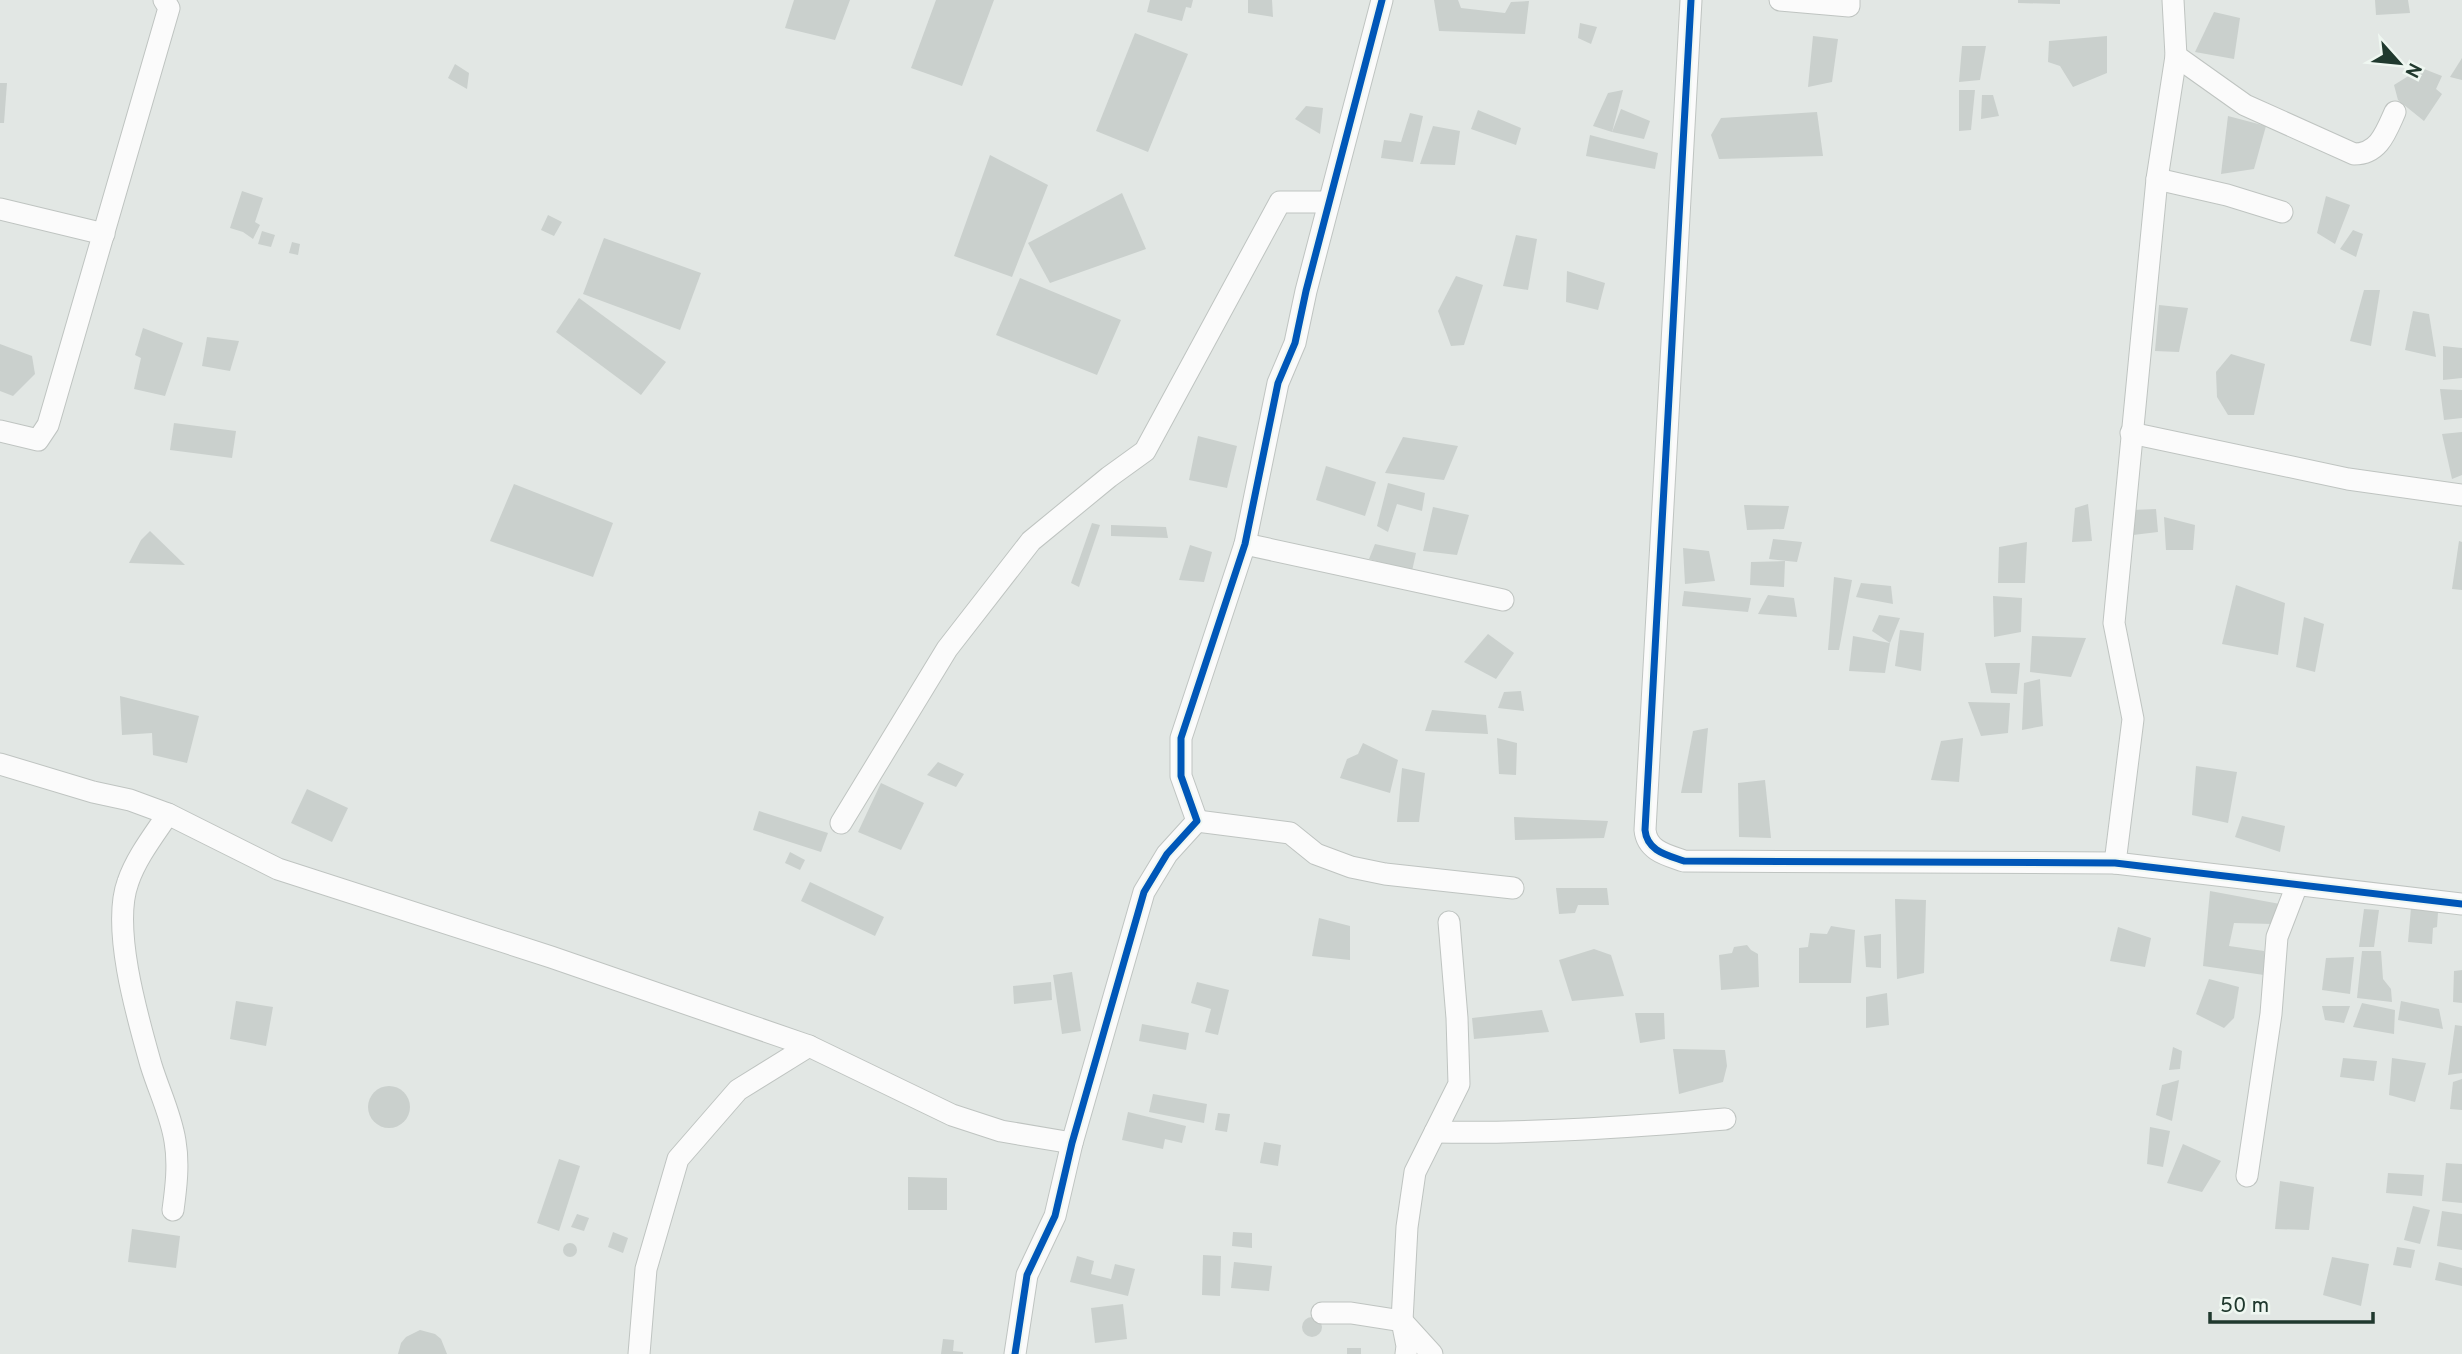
<svg xmlns="http://www.w3.org/2000/svg" width="2462" height="1354" font-family="Overpass,sans-serif">
	<rect width="100%" height="100%" fill="#e2e7e4"/>
	<g fill="#cad0cd">
		<polygon points="794,0 850,0 835,40 785,28"/>
		<polygon points="936,0 994,0 962,86 911,68"/>
		<polygon points="1150,0 1193,0 1191,8 1186,7 1182,21 1147,12"/>
		<polygon points="1248,0 1272,0 1273,17 1248,13"/>
		<polygon points="1434,0 1458,0 1461,8 1505,13 1511,2 1529,1 1525,34 1439,31"/>
		<polygon points="2018,0 2060,0 2060,4 2018,3"/>
		<polygon points="2375,0 2408,0 2410,13 2376,15"/>
		<polygon points="2214,12 2240,18 2234,59 2195,52"/>
		<polygon points="1580,23 1597,27 1591,44 1578,38"/>
		<polygon points="1135,33 1188,54 1148,152 1096,131"/>
		<polygon points="1813,36 1838,39 1832,82 1808,87"/>
		<polygon points="2107,36 2107,73 2073,87 2060,66 2048,62 2049,41"/>
		<polygon points="1962,46 1986,46 1980,80 1959,82"/>
		<polygon points="2462,58 2462,80 2450,77"/>
		<polygon points="455,64 469,73 467,89 448,78"/>
		<polygon points="2419,67 2442,76 2436,89 2442,94 2424,121 2398,100 2394,85 2410,75"/>
		<polygon points="0,83 7,83 4,123 0,123"/>
		<polygon points="1623,90 1612,132 1593,126 1608,93"/>
		<polygon points="1959,90 1975,90 1971,130 1959,131"/>
		<polygon points="1982,95 1993,95 1999,116 1981,119"/>
		<polygon points="1306,106 1323,108 1320,134 1295,119"/>
		<polygon points="1621,109 1650,121 1644,139 1612,132"/>
		<polygon points="1478,110 1521,128 1516,145 1471,129"/>
		<polygon points="1817,112 1823,156 1719,159 1711,135 1721,118"/>
		<polygon points="1410,113 1423,116 1413,162 1381,158 1384,140 1401,142"/>
		<polygon points="2228,116 2266,126 2254,169 2221,174"/>
		<polygon points="1433,126 1460,131 1455,165 1420,164"/>
		<polygon points="1590,135 1658,153 1655,169 1586,156"/>
		<polygon points="990,155 1048,185 1012,277 954,256"/>
		<polygon points="242,191 263,198 255,222 260,225 253,239 243,232 230,228"/>
		<polygon points="1122,193 1146,249 1050,283 1028,243"/>
		<polygon points="2326,196 2350,205 2335,244 2317,233"/>
		<polygon points="548,215 562,222 554,236 541,230"/>
		<polygon points="2353,230 2363,234 2356,257 2340,249"/>
		<polygon points="262,231 275,235 271,247 258,244"/>
		<polygon points="1516,235 1537,239 1528,290 1503,286"/>
		<polygon points="604,238 701,273 680,330 583,294"/>
		<polygon points="292,242 300,244 298,255 289,253"/>
		<polygon points="1567,271 1605,283 1598,310 1566,302"/>
		<polygon points="1456,276 1483,285 1464,345 1451,346 1438,311"/>
		<polygon points="1020,278 1121,320 1097,375 996,335"/>
		<polygon points="2364,290 2380,290 2371,346 2350,341"/>
		<polygon points="579,298 666,362 641,395 556,332"/>
		<polygon points="2159,305 2188,308 2179,352 2155,351"/>
		<polygon points="2413,311 2429,314 2436,357 2405,350"/>
		<polygon points="143,328 183,343 165,396 134,389 141,358 135,355"/>
		<polygon points="207,337 239,341 230,371 202,366"/>
		<polygon points="0,344 32,356 35,374 13,396 0,391"/>
		<polygon points="2443,346 2462,348 2462,378 2443,380"/>
		<polygon points="2231,354 2265,364 2254,415 2228,415 2217,397 2216,372"/>
		<polygon points="2440,389 2462,390 2462,418 2444,420"/>
		<polygon points="174,423 236,431 232,458 170,450"/>
		<polygon points="2462,432 2462,475 2452,479 2442,434"/>
		<polygon points="1198,436 1237,446 1227,488 1189,480"/>
		<polygon points="1403,437 1458,446 1444,480 1385,473"/>
		<polygon points="1326,466 1376,482 1365,516 1316,500"/>
		<polygon points="1388,483 1425,493 1422,511 1397,504 1388,532 1377,526"/>
		<polygon points="514,484 613,523 593,577 490,541"/>
		<polygon points="2088,504 2092,541 2072,542 2075,508"/>
		<polygon points="1744,505 1789,506 1784,529 1747,530"/>
		<polygon points="1433,507 1469,515 1457,555 1423,551"/>
		<polygon points="2156,509 2158,532 2133,535 2132,510"/>
		<polygon points="2164,517 2195,525 2193,550 2166,550"/>
		<polygon points="1092,523 1100,525 1079,587 1071,583"/>
		<polygon points="1111,525 1166,527 1168,538 1111,536"/>
		<polygon points="150,531 185,565 129,563 141,540"/>
		<polygon points="1773,539 1802,542 1797,562 1769,559"/>
		<polygon points="2459,541 2462,542 2462,590 2452,589"/>
		<polygon points="2027,542 2025,583 1998,583 1999,547"/>
		<polygon points="1375,544 1416,553 1412,571 1369,559"/>
		<polygon points="1190,545 1212,552 1204,582 1179,580"/>
		<polygon points="1683,548 1709,551 1715,581 1685,584"/>
		<polygon points="1785,561 1784,587 1750,585 1751,562"/>
		<polygon points="1834,577 1852,580 1839,650 1828,650"/>
		<polygon points="1861,583 1891,586 1893,604 1856,597"/>
		<polygon points="2236,585 2285,603 2278,655 2222,644"/>
		<polygon points="1684,591 1751,598 1748,612 1682,606"/>
		<polygon points="1768,595 1794,598 1797,617 1758,614"/>
		<polygon points="1993,596 2022,598 2021,632 1994,637"/>
		<polygon points="1879,615 1900,618 1890,643 1872,631"/>
		<polygon points="2304,617 2324,624 2315,672 2296,667"/>
		<polygon points="1900,630 1924,633 1921,671 1895,666"/>
		<polygon points="1488,634 1514,653 1496,679 1464,662"/>
		<polygon points="1853,636 1890,643 1885,673 1849,671"/>
		<polygon points="2032,636 2086,638 2071,677 2030,672"/>
		<polygon points="1985,663 2020,663 2017,694 1991,693"/>
		<polygon points="2040,679 2043,726 2022,730 2024,683"/>
		<polygon points="1521,691 1524,711 1498,708 1504,692"/>
		<polygon points="120,696 199,716 187,763 153,755 152,733 122,735"/>
		<polygon points="1968,702 2010,703 2008,733 1981,736"/>
		<polygon points="1432,710 1486,715 1488,734 1425,731"/>
		<polygon points="1708,728 1702,793 1681,793 1693,731"/>
		<polygon points="1497,738 1517,743 1516,775 1499,774"/>
		<polygon points="1963,738 1959,782 1931,780 1941,741"/>
		<polygon points="1363,743 1398,760 1390,793 1340,778 1347,759 1358,754"/>
		<polygon points="938,762 964,774 956,787 927,775"/>
		<polygon points="2196,766 2237,772 2228,823 2192,815"/>
		<polygon points="1402,768 1425,773 1419,822 1397,822"/>
		<polygon points="1765,780 1771,838 1739,837 1738,783"/>
		<polygon points="881,783 924,803 901,850 858,832"/>
		<polygon points="307,789 348,808 332,842 291,823"/>
		<polygon points="759,811 828,833 821,852 753,830"/>
		<polygon points="2242,816 2285,826 2280,852 2235,837"/>
		<polygon points="1514,817 1608,821 1604,838 1515,840"/>
		<polygon points="790,852 805,860 800,870 785,863"/>
		<polygon points="810,882 884,917 875,936 801,901"/>
		<polygon points="1556,888 1607,888 1609,905 1578,905 1575,913 1559,914"/>
		<polygon points="2210,891 2280,904 2273,924 2234,923 2229,946 2264,951 2264,975 2203,966"/>
		<polygon points="1895,899 1926,900 1924,973 1897,979"/>
		<polygon points="2411,908 2438,912 2437,927 2433,928 2432,944 2408,942"/>
		<polygon points="2364,909 2379,910 2374,947 2359,947"/>
		<polygon points="1319,918 1350,926 1350,960 1312,956"/>
		<polygon points="1831,926 1855,930 1851,983 1799,983 1799,948 1808,947 1810,933 1827,934"/>
		<polygon points="2118,927 2151,938 2145,967 2110,961"/>
		<polygon points="1881,934 1881,968 1866,967 1864,936"/>
		<polygon points="1747,945 1751,950 1758,954 1759,987 1721,990 1719,955 1732,953 1734,947"/>
		<polygon points="1594,949 1611,955 1624,996 1572,1001 1559,960"/>
		<polygon points="2362,951 2381,951 2383,979 2391,989 2392,1002 2357,998"/>
		<polygon points="2354,957 2350,994 2322,990 2326,958"/>
		<polygon points="2462,970 2462,1003 2453,1002 2454,971"/>
		<polygon points="1072,972 1081,1031 1062,1034 1053,975"/>
		<polygon points="2209,979 2239,987 2234,1018 2224,1028 2196,1014"/>
		<polygon points="1051,982 1052,1000 1014,1004 1013,986"/>
		<polygon points="1197,982 1229,990 1218,1035 1205,1032 1211,1009 1191,1003"/>
		<polygon points="1887,993 1889,1025 1866,1028 1866,997"/>
		<polygon points="236,1001 273,1007 266,1046 230,1039"/>
		<polygon points="2401,1001 2439,1009 2443,1029 2398,1020"/>
		<polygon points="2362,1003 2395,1010 2394,1034 2353,1027"/>
		<polygon points="2322,1006 2350,1006 2344,1023 2325,1020"/>
		<polygon points="1542,1010 1549,1032 1474,1039 1472,1018"/>
		<polygon points="1635,1013 1664,1013 1665,1039 1640,1043"/>
		<polygon points="1142,1024 1189,1033 1186,1050 1139,1041"/>
		<polygon points="2455,1025 2462,1026 2462,1073 2448,1075"/>
		<polygon points="2173,1047 2182,1051 2180,1069 2169,1070"/>
		<polygon points="1673,1049 1725,1050 1727,1066 1723,1082 1679,1094"/>
		<polygon points="2343,1058 2377,1061 2374,1081 2340,1077"/>
		<polygon points="2392,1058 2426,1063 2415,1102 2389,1095"/>
		<polygon points="2462,1079 2462,1110 2450,1109 2453,1082"/>
		<polygon points="2179,1080 2172,1121 2156,1115 2162,1085"/>
		<circle cx="389" cy="1107" r="21"/>
		<polygon points="1153,1094 1207,1104 1204,1123 1149,1112"/>
		<polygon points="1128,1112 1186,1126 1182,1143 1165,1139 1163,1149 1122,1140"/>
		<polygon points="1218,1113 1230,1114 1227,1132 1215,1130"/>
		<polygon points="2150,1127 2170,1131 2163,1167 2147,1164"/>
		<polygon points="1264,1142 1281,1145 1278,1166 1260,1163"/>
		<polygon points="2183,1144 2221,1161 2202,1192 2167,1183"/>
		<polygon points="559,1159 580,1166 559,1231 537,1223"/>
		<polygon points="2446,1163 2462,1164 2462,1203 2442,1201"/>
		<polygon points="2388,1173 2424,1175 2422,1196 2386,1193"/>
		<polygon points="908,1177 947,1178 947,1210 908,1210"/>
		<polygon points="2280,1181 2314,1187 2309,1230 2275,1229"/>
		<polygon points="2413,1206 2430,1210 2420,1244 2404,1240"/>
		<polygon points="2442,1211 2462,1214 2462,1250 2437,1246"/>
		<polygon points="577,1214 589,1218 584,1231 571,1227"/>
		<polygon points="132,1229 180,1236 176,1268 128,1262"/>
		<polygon points="613,1232 628,1238 623,1253 608,1247"/>
		<polygon points="1233,1232 1252,1233 1252,1248 1232,1246"/>
		<circle cx="570" cy="1250" r="7"/>
		<polygon points="2397,1247 2415,1250 2411,1268 2393,1265"/>
		<polygon points="1203,1255 1221,1256 1220,1296 1202,1295"/>
		<polygon points="1077,1256 1094,1261 1091,1274 1111,1279 1115,1264 1135,1269 1128,1296 1070,1282"/>
		<polygon points="2332,1257 2369,1264 2361,1306 2323,1295"/>
		<polygon points="1234,1262 1272,1266 1269,1291 1231,1288"/>
		<polygon points="2439,1262 2462,1268 2462,1286 2435,1280"/>
		<polygon points="1123,1304 1127,1339 1095,1343 1091,1308"/>
		<circle cx="1312" cy="1327" r="10"/>
		<polygon points="420,1330 435,1334 441,1339 447,1354 398,1354 401,1343 406,1337"/>
		<polygon points="943,1339 954,1340 953,1351 963,1352 963,1354 941,1354"/>
		<rect x="1347" y="1348" width="14" height="6"/>
	</g>
	<g fill="none" stroke-linecap="round" stroke-linejoin="round">
		<g stroke="#bfc4c1" stroke-width="23">
			<g id="street">
				<path d="M1691,0L1645,830C1647,851 1667,855 1684,861L2115,863L2462,904"/>
				<polyline points="1780,0 1849,6 1849,0"/>
				<path d="M2176,56L2245,105L2354,154C2379,154 2386,132 2395,112"/>
				<polyline points="2157,179 2227,195 2282,212"/>
				<polyline points="0,209 104,234"/>
				<polyline points="0,431 38,440 48,425 169,8 164,0"/>
				<polyline points="2131,433 2348,479 2462,495"/>
				<polyline points="1245,544 1503,600"/>
				<polyline points="0,764 93,792 130,800 168,814 278,869 551,957 809,1046 952,1115 1001,1131 1072,1143"/>
				<path d="M168,814C154,835 136,858 128,882C111,928 138,1019 151,1065C159,1091 171,1115 175,1141C179,1164 176,1188 173,1210"/>
				<polyline points="1197,821 1290,833 1316,854 1351,867 1385,874 1513,888"/>
				<polyline points="841,823 947,649 1031,541 1109,477 1145,451 1280,202 1329,202"/>
				<polyline points="2115,863 2133,719 2114,623 2157,179 2176,56 2173,0"/>
				<path d="M1435,1132C1532,1134 1628,1127 1725,1119"/>
				<polyline points="2247,1176 2271,1014 2277,937 2297,885"/>
				<polyline points="1322,1313 1351,1313 1402,1321 1432,1354"/>
				<polyline points="639,1354 646,1269 678,1159 738,1090 809,1046"/>
				<polyline points="1015,1354 1027,1275 1055,1216 1072,1143 1144,892 1167,854 1197,821 1181,776 1181,738 1245,544 1278,383 1295,343 1306,291 1382,0"/>
				<polyline points="1406,1354 1407,1346 1402,1321 1407,1227 1415,1172 1459,1084 1457,1018 1449,922"/>
			</g>
		</g>
		<use href="#street" stroke="#fbfbfb" stroke-width="21"/>
		<g stroke="#eff7f1" stroke-width="11">
			<g id="cycleway">
				<path d="M1691,0L1645,830C1647,851 1667,855 1684,861L2115,863L2462,904"/>
				<polyline points="1015,1354 1027,1275 1055,1216 1072,1143 1144,892 1167,854 1197,821 1181,776 1181,738 1245,544 1278,383 1295,343 1306,291 1382,0"/>
			</g>
		</g>
		<use href="#cycleway" stroke="#0057b8" stroke-width="7"/>
	</g>
	<g transform="translate(2399 63) rotate(117)" stroke="#eff7f1" stroke-width="5" paint-order="stroke">
	<path d="M0-5L12 26L0 18L-12 26Z" fill="#20392e"/>
	<text y="-10" font-size="19" font-weight="bold" text-anchor="middle" fill="#20392e">N</text>
	</g>
	<path d="M2210 1312v10h163v-10" fill="none" stroke="#20392e" stroke-width="3.5"/>
	<text x="2220" y="1312" font-size="21" fill="#20392e" stroke="#eff7f1" stroke-width="5" paint-order="stroke">50 m</text>
</svg>
